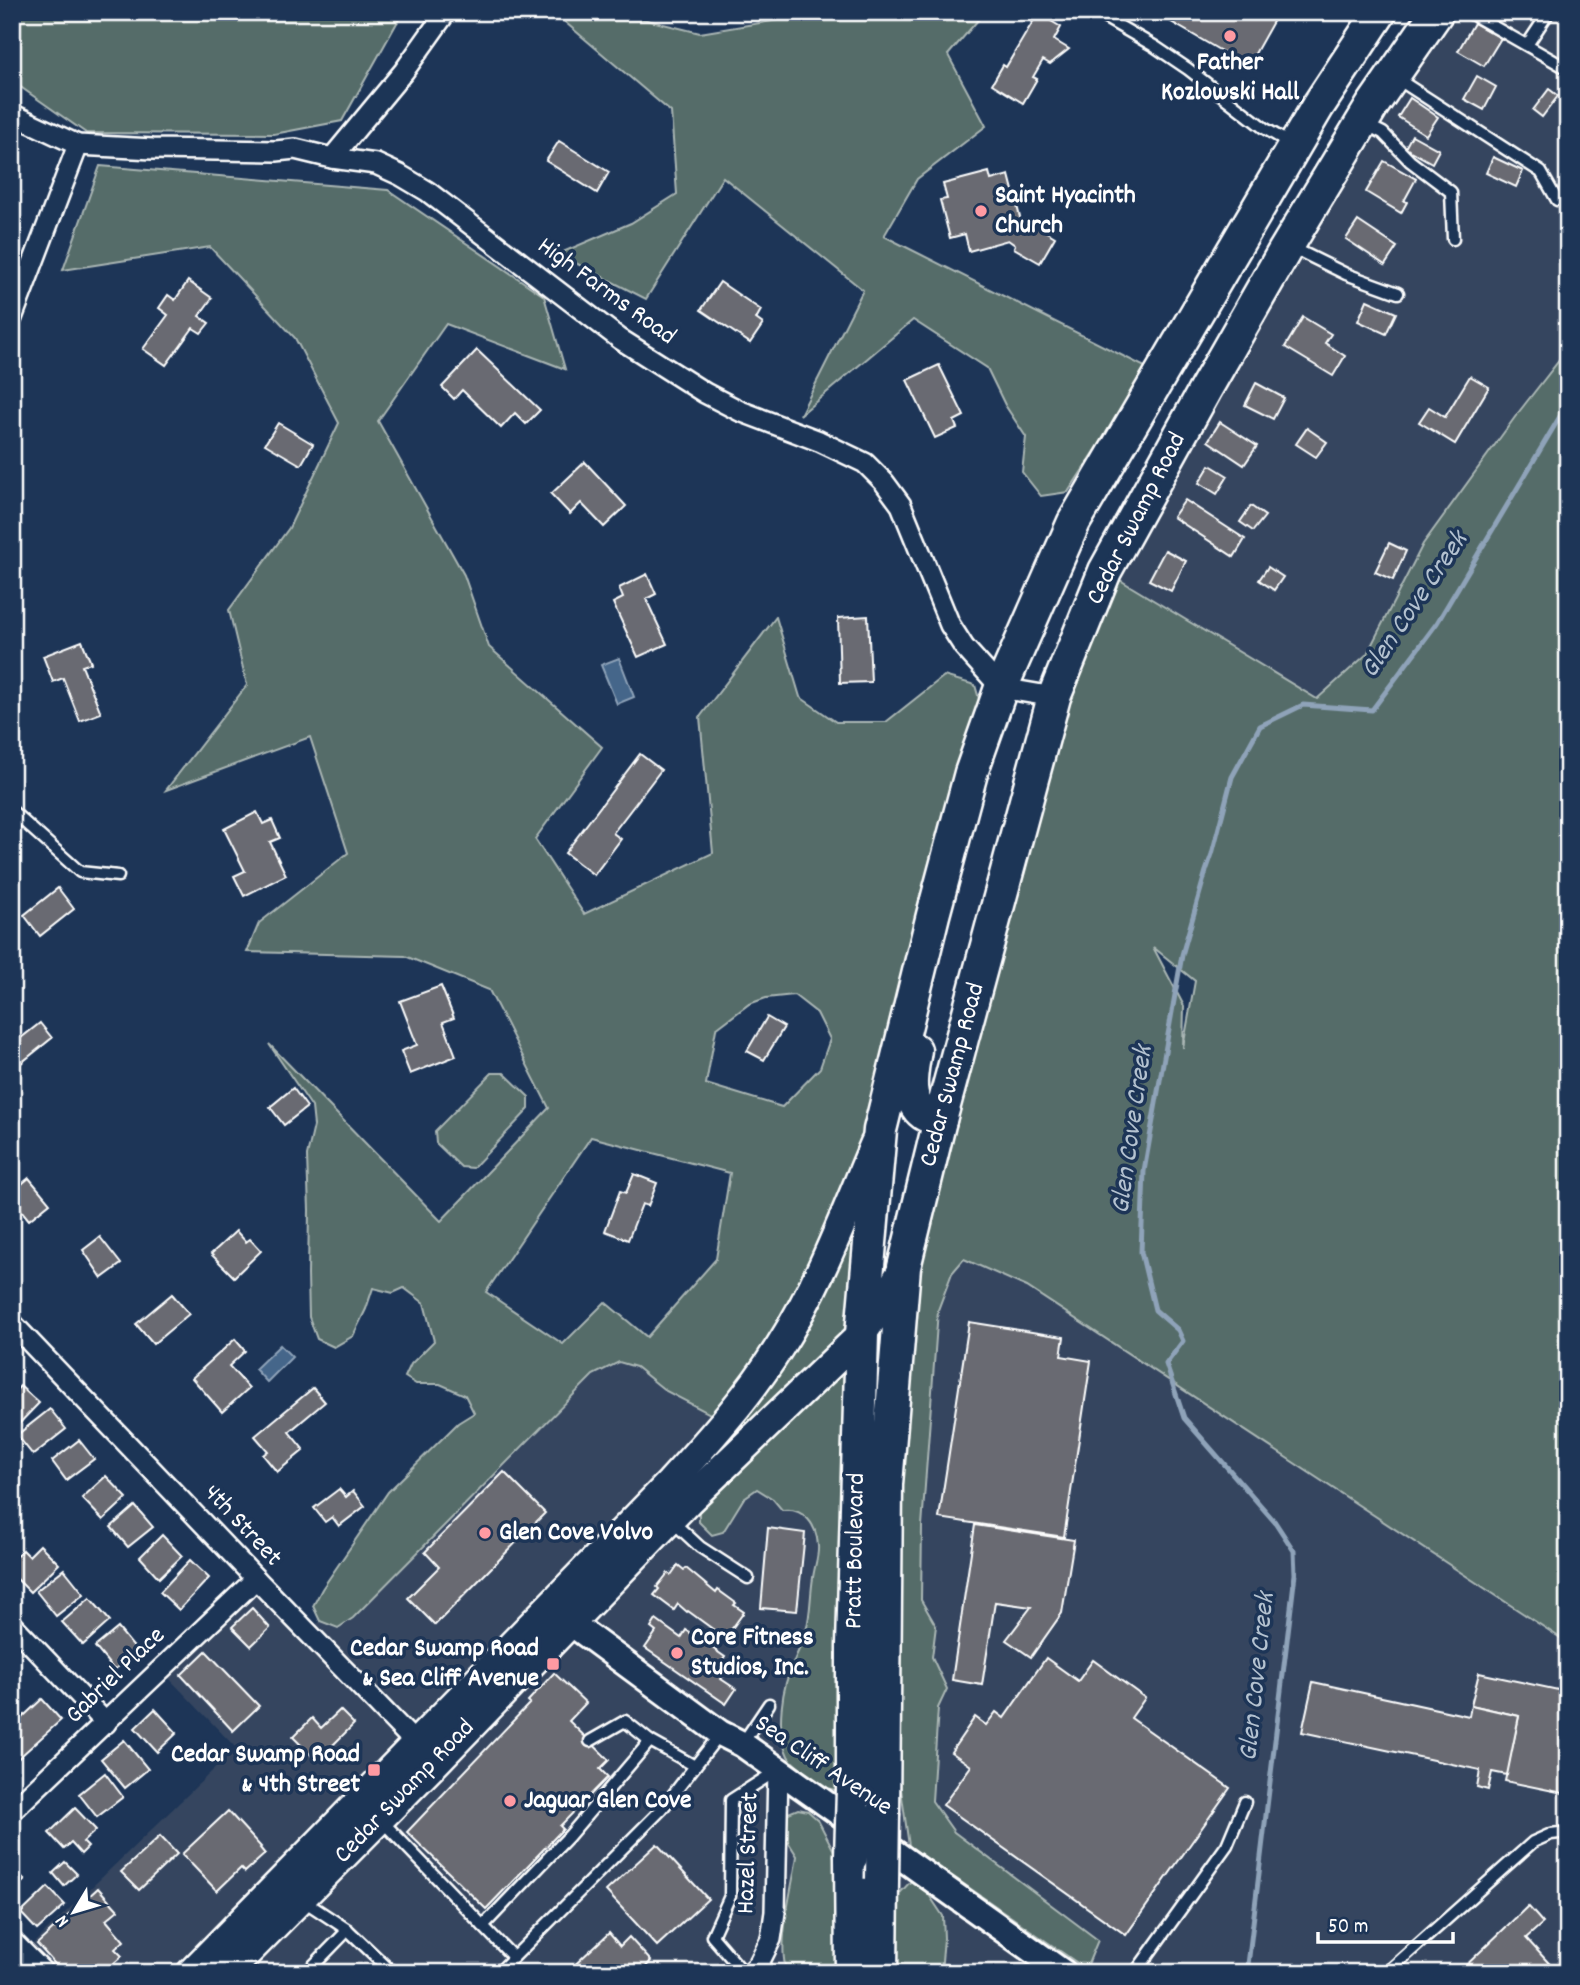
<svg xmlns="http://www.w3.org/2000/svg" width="1580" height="1985" font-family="Dekko,sans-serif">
	<rect width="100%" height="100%" fill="#1d3557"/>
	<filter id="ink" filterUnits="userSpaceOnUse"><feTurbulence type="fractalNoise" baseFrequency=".0143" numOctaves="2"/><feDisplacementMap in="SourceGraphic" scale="14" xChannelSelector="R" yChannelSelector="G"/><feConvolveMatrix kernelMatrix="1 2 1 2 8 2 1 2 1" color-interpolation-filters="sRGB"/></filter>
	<g filter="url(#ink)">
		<g fill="#34455f">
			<polygon points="1431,12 1568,12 1568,349 1518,413 1423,544 1367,654 1317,700 1105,571"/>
			<polygon points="960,1242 1568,1643 1568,1973 12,1973 12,1964 236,1748 161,1670 256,1579 309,1632 320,1621 339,1628 353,1618 594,1375 619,1362 636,1367 666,1391 724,1421 718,1486"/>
		</g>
		<g fill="#556c69" stroke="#aab6b4" stroke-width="2" fill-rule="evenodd">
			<polygon points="12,12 403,12 342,121 274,134 86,133 12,81"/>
			<polygon points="553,12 614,12 700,33 827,12 985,12 948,55 986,126 917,179 884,236 1157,373 1111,427 1068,492 1041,496 1022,472 1026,437 1005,405 987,368 913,320 800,415 863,290 723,177 646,299 558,254 631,223 677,194 671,112"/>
			<path d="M100,166L388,190L544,296L565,369L446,324L378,421L464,575L489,647L602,747L535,839L584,914L713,853L700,717L776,617L800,697L836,722H886L944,676L975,685L983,713L879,1128L844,1783L835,1790C821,1787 814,1780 803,1771C798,1766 791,1762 788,1756C775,1730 782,1686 794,1661C798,1651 803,1642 806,1631C811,1613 810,1596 813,1578C814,1568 819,1556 818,1546C817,1525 804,1507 782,1510L773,1499L757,1489L744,1498L723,1532L712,1535L699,1522V1511L717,1487L666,1504L724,1421L666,1391L636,1367L619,1362L593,1375L353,1618L338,1628L320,1621L313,1606L322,1589L388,1492L458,1423L474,1413L465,1395L440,1384H416L405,1377L411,1364L434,1341L424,1303L404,1288L393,1293L373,1288L366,1309L353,1336L334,1347L317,1339L309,1317L308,1275L309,1210L307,1156L314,1126L312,1107L269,1044L441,1221L549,1108L489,990L405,956L247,952L259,923L348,853L310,737L166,790L247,685L229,610L289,528L339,423L295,338L210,247L63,270ZM794,995L817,1013L830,1039L820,1068L782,1107L706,1084L716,1029L749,1004L766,998ZM591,1137L730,1173L716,1259L647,1337L605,1302L563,1344L486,1292Z"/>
			<path d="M1568,349V1643L1027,1287L964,1259L952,1273L938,1310L922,1526L921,1600L936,1626L932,1657L947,1689L938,1708L932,1801L954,1832L1098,1940L1086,1969L909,1846L897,1761L901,1494L912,1322L937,1169L1105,571L1317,699L1367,654L1423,544L1518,413ZM1153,947L1195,981L1183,1048L1184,1006Z"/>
			<polygon points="492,1073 504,1073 529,1097 529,1109 473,1168 461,1167 436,1143 435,1131"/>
			<path d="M798,1809L808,1811L818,1820L835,1853L846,1901V1973H788C775,1950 793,1885 797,1856L782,1832L786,1814Z"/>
			<polygon points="911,1881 921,1883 943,1916 944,1938 941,1973 898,1973 896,1937 899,1894"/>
		</g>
		<g fill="#44668a" stroke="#8fa3b9" stroke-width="2">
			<polygon points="619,658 634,697 617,704 601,665"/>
			<polygon points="280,1345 292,1357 267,1382 255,1369"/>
		</g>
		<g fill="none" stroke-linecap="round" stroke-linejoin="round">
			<path stroke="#8fa3b9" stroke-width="5" d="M1247,1973C1264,1840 1278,1707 1295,1574L1294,1551L1275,1522L1184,1418L1166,1364L1183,1341L1178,1330L1155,1310L1141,1252L1144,1171L1182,955L1206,871L1212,854L1232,777L1260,726L1303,705L1372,710L1437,623L1568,403"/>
		</g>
		<g fill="#696b72" stroke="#fff" stroke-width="2">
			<polygon points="1036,12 1056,12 1051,21 1061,27 1054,40 1069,49 1050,64 1043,60 1033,77 1037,79 1023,103 992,84 1003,65 1006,67 1038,13"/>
			<polygon points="1160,12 1269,12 1268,14 1275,18 1252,59 1244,55 1240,62 1161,16 1163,14"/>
			<polygon points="1474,23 1501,38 1484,66 1458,51"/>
			<polygon points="1477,76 1496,87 1484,110 1464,99"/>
			<polygon points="1549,89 1558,96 1542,117 1533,110"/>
			<polygon points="1410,98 1438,117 1426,135 1398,117"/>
			<polygon points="1412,135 1439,150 1432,163 1405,148"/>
			<polygon points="559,141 609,172 597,193 546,161"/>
			<polygon points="1493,157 1523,171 1516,187 1486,173"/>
			<polygon points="1384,161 1416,179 1404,201 1407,202 1401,213 1366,192"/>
			<polygon points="989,172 991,180 1009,175 1022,225 1027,228 1030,222 1055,237 1040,263 1014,248 1015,245 1008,240 969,251 965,234 950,238 940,200 947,199 943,184"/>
			<polygon points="1358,221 1397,247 1385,265 1346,239"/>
			<polygon points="188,281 212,298 199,316 209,323 201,333 193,328 166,365 143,349 168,315 159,308 168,295 175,300"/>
			<polygon points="720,282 761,310 756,319 763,324 750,343 701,310"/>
			<polygon points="1367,300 1396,313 1386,334 1358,321"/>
			<polygon points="1303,317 1331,334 1325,343 1345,356 1333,376 1285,347"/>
			<polygon points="477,350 540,410 526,424 515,413 501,428 462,390 454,399 442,387"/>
			<polygon points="939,365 964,416 954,421 957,428 935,438 907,380"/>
			<polygon points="1470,376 1489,387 1455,444 1419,422 1429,407 1445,417"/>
			<polygon points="1256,383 1284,398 1273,419 1245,405"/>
			<polygon points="1220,422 1257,446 1244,465 1208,441"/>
			<polygon points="278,423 313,444 301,465 265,444"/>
			<polygon points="1307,428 1327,442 1316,457 1296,444"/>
			<polygon points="585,462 626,506 604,527 581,503 570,514 551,494"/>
			<polygon points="1210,465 1228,476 1217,494 1199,483"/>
			<polygon points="1185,500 1245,539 1234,557 1173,517"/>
			<polygon points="1251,506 1265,516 1253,531 1240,522"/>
			<polygon points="1389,543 1406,551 1393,580 1375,572"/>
			<polygon points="1165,550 1186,561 1171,591 1149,580"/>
			<polygon points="1268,567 1283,577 1274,590 1259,580"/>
			<polygon points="647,574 656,594 646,599 667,644 638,657 613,603 623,598 619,588"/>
			<polygon points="868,616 871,682 840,683 838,618"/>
			<polygon points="82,641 91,663 82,666 101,713 80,721 63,678 53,682 43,656"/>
			<polygon points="640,754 661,770 613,833 621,839 594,875 565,853"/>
			<polygon points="257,812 263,824 272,820 280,838 270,842 286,875 244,896 234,876 245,871 224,829"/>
			<polygon points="58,888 74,909 40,936 24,915"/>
			<polygon points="441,986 454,1018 443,1022 456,1056 410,1074 401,1051 417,1045 400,1001"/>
			<polygon points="767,1017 784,1027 764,1060 747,1051"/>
			<polygon points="40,1023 52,1038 21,1063 12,1052 12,1045"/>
			<polygon points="293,1088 307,1107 284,1125 270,1107"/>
			<polygon points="634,1174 657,1183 648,1206 642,1204 628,1240 605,1231 620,1191 626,1193"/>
			<polygon points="29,1178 50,1203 29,1220 12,1199 12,1192"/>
			<polygon points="236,1231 246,1242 250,1239 261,1251 234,1277 211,1254"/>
			<polygon points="100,1237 121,1264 102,1278 83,1250"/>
			<polygon points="172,1294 189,1314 153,1344 136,1324"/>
			<polygon points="969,1322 1064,1337 1061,1356 1091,1361 1064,1537 939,1518"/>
			<polygon points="235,1339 245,1351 229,1366 249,1388 222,1412 192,1378"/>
			<polygon points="20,1386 39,1403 12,1431 12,1395"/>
			<polygon points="313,1388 325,1402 289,1432 304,1450 277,1472 263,1455 268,1451 255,1436"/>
			<polygon points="50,1409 66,1429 33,1455 17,1435"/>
			<polygon points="79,1440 94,1459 66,1480 52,1461"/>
			<polygon points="504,1472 545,1513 435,1625 408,1598 439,1567 425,1552"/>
			<polygon points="106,1476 127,1498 103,1520 82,1498"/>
			<polygon points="339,1489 346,1497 353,1491 365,1506 339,1526 332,1517 325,1522 314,1508"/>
			<polygon points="135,1506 153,1527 128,1547 111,1527"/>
			<polygon points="975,1525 1074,1540 1062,1613 1031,1657 1006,1640 1031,1607 995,1602 982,1685 952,1680"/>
			<polygon points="768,1528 805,1533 797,1611 761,1608"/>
			<polygon points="162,1535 182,1556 159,1578 140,1557"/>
			<polygon points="40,1545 59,1564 30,1592 12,1574 12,1560 23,1550 29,1556"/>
			<polygon points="190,1560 209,1578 179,1610 160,1592"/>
			<polygon points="678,1565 684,1570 686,1568 716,1593 718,1590 736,1603 734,1605 744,1612 725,1638 688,1611 687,1612 678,1604 674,1610 654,1595 659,1589 657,1587 668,1573 671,1575"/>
			<polygon points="64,1569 84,1594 56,1616 36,1591"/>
			<polygon points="90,1598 110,1621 83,1645 62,1622"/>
			<polygon points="252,1608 270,1628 251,1646 232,1627"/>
			<polygon points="656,1620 681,1638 686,1630 725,1657 719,1666 727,1671 721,1679 736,1689 726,1704 645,1648 656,1632 651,1628"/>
			<polygon points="118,1628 137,1651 114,1670 95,1647"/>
			<polygon points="206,1651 259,1706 233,1731 181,1675"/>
			<polygon points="1046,1658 1078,1681 1093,1660 1145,1698 1131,1718 1230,1788 1126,1935 943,1805 971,1766 951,1752 975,1717 986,1725 996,1712 1004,1718"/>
			<polygon points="554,1673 586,1703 569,1721 609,1760 600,1769 608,1777 560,1826 563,1829 486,1909 407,1832 530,1703 528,1701"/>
			<polygon points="1479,1673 1568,1692 1568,1794 1505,1781 1519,1716 1471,1705"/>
			<polygon points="1313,1682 1469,1716 1471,1705 1519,1716 1507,1775 1492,1772 1488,1790 1477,1787 1480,1770 1302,1732"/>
			<polygon points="42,1699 61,1720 12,1764 12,1727"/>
			<polygon points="155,1709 177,1733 157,1752 135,1728"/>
			<polygon points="340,1710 354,1724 317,1761 293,1737 312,1718 321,1728"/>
			<polygon points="124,1740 148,1769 125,1788 101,1759"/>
			<polygon points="105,1773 123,1797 97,1817 79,1794"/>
			<polygon points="75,1808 96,1830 83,1842 88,1847 81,1854 71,1843 64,1849 49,1833"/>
			<polygon points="228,1811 261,1847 260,1848 265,1854 245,1872 241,1868 217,1891 182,1854"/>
			<polygon points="160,1836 177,1854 139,1890 121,1872"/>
			<polygon points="657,1844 708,1899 657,1946 606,1891"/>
			<polygon points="65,1862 77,1874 64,1886 53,1873"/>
			<polygon points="12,1867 25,1880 12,1892"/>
			<polygon points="48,1887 65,1905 37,1930 21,1913"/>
			<polygon points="98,1888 118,1910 106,1920 124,1941 115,1949 122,1956 113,1964 121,1973 63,1973 37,1944"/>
			<polygon points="1528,1906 1543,1923 1526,1938 1556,1971 1568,1960 1568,1973 1458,1973"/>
			<polygon points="609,1933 620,1946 629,1937 651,1961 643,1970 646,1973 566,1973"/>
		</g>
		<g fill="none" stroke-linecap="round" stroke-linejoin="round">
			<g stroke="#fff" stroke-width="15">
				<g id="service">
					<polyline points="1095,12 1154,46 1188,69 1264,128 1291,144"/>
					<polyline points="1468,12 1568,69"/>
					<polyline points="1527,45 1549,12"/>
					<polyline points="1396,78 1541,172 1557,200"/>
					<polyline points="1365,124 1383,133 1410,161 1451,192 1453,239"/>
					<polyline points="1291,247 1346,274 1398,293"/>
					<polyline points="12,811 80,872 118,876"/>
					<polyline points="673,1522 700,1547 748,1578"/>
					<polyline points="590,1741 625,1721 650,1741"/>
					<polyline points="742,1744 769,1704"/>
					<polyline points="381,1820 513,1957"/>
					<polyline points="304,1901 348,1930 393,1973"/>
					<polyline points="483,1926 569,1836 650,1741 695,1766 720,1734"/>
					<polyline points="306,1973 348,1930"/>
					<polyline points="498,1973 662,1809 695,1766"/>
					<polyline points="744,1973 712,1936 730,1896 731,1800 776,1771"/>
					<polyline points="1135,1973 1227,1845 1245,1802"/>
					<polyline points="1386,1973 1533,1842 1551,1834 1568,1832"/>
				</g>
			</g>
			<g stroke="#fff" stroke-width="24">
				<g id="minor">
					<polyline points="12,114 78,145 153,149 276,151 295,149 332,158 376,164 400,175 427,191 620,339 705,393 740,411 819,441 865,463 884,482 901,505 950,625 964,647 1001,688 1054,697"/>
					<polyline points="332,158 404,71 446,12"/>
					<polyline points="12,318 78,145"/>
					<polyline points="12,1323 256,1579 424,1752"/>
					<polyline points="12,1624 106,1723"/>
					<polyline points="12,1811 256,1579"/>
					<polyline points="12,1941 44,1973"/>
					<polyline points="750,1973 758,1965 771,1939 775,1912 778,1770"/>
				</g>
			</g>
			<g stroke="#fff" stroke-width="30">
				<polyline id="tertiary" points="557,1613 720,1733 742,1744 1064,1973"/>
			</g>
			<g stroke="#fff" stroke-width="33">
				<g id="secondary">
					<path d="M191,1973L319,1843L670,1483C709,1440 749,1396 780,1346C820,1283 846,1211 875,1143"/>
					<polyline points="227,1973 435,1763 688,1501 862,1334 880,1308 904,1267"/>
				</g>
			</g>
			<g stroke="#fff" stroke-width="37">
				<g id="primary">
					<path d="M915,1050C912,1070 904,1099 924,1114C929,1117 935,1118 940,1120"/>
					<polyline points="853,1790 853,1646 862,1334 880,1130 933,915 971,773 1001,688 1074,522 1318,106 1380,12"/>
					<polyline points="883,1813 886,1484 904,1267 940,1120 1054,697 1105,571 1205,390 1285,250 1372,106 1437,12"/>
					<polyline points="851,1857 852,1973"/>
					<polyline points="881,1973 882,1879"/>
				</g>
			</g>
			<use href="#service" stroke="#1d3557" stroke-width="10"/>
			<use href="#minor" stroke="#1d3557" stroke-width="19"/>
			<use href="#tertiary" stroke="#1d3557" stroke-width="24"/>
			<use href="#secondary" stroke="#1d3557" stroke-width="28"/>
			<use href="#primary" stroke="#1d3557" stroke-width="32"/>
			<g stroke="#fff" stroke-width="37" stroke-linecap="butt">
				<g id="primary-bridge">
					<polyline points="851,1857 853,1790"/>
					<polyline points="882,1879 883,1813"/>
				</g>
			</g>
			<use href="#primary-bridge" stroke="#1d3557" stroke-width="32"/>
		</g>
	</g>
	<g fill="#ff9aa2" stroke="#1d3557" stroke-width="2.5">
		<circle cx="1230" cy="36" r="7"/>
		<circle cx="981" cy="211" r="7"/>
		<circle cx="485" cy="1533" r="7"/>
		<circle cx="677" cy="1653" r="7"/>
		<rect x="546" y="1657" width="14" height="14" rx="3.5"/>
		<rect x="367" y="1763" width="14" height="14" rx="3.5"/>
		<circle cx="510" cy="1801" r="7"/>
	</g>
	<g text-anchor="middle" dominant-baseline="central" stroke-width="7" stroke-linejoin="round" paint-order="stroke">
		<g font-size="26" font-weight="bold" fill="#fff" stroke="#1d3557" text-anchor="start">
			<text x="1230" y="63" text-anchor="middle">Father<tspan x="1230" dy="30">Kozlowski Hall</tspan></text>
			<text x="995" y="196">Saint Hyacinth<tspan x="995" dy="30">Church</tspan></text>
			<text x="499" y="1533">Glen Cove Volvo</text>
			<text x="691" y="1638">Core Fitness<tspan x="691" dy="30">Studios, Inc.</tspan></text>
			<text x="539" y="1649" text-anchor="end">Cedar Swamp Road<tspan x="539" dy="30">&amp; Sea Cliff Avenue</tspan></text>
			<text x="360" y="1755" text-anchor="end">Cedar Swamp Road<tspan x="360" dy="30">&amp; 4th Street</tspan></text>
			<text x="524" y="1801">Jaguar Glen Cove</text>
		</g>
		<g font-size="26" fill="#fff" stroke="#1d3557">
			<text transform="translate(606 292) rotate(36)">High Farms Road</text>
			<text transform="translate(1137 519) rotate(-63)">Cedar Swamp Road</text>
			<text transform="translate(953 1075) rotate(-75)">Cedar Swamp Road</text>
			<text transform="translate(242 1526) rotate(47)">4th Street</text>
			<text transform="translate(856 1551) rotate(-89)">Pratt Boulevard</text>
			<text transform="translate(116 1676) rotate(-44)">Gabriel Place</text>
			<text transform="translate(823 1766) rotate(34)">Sea Cliff Avenue</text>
			<text transform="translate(405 1792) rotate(-46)">Cedar Swamp Road</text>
			<text transform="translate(749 1853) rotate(-88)">Hazel Street</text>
		</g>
		<g font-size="28" font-style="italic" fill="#b4c2d0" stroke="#1d3557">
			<text transform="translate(1416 606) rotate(-56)">Glen Cove Creek</text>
			<text transform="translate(1134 1130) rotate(-82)">Glen Cove Creek</text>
			<text transform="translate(1259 1677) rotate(-84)">Glen Cove Creek</text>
		</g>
	</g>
	<rect width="1580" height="1985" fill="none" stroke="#1d3557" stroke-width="42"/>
	<rect x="21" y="21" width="1538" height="1943" fill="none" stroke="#fff" stroke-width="2.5" filter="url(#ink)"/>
	<g transform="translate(74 1912) rotate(232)" stroke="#1d3557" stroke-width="5" paint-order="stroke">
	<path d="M0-5L12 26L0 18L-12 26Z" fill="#ffffff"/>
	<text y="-10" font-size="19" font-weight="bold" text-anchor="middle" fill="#ffffff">N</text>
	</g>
	<path d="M1318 1932v10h135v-10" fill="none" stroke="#ffffff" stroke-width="3.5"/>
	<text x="1328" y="1932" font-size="21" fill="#ffffff" stroke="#1d3557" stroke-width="5" paint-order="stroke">50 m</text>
</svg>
